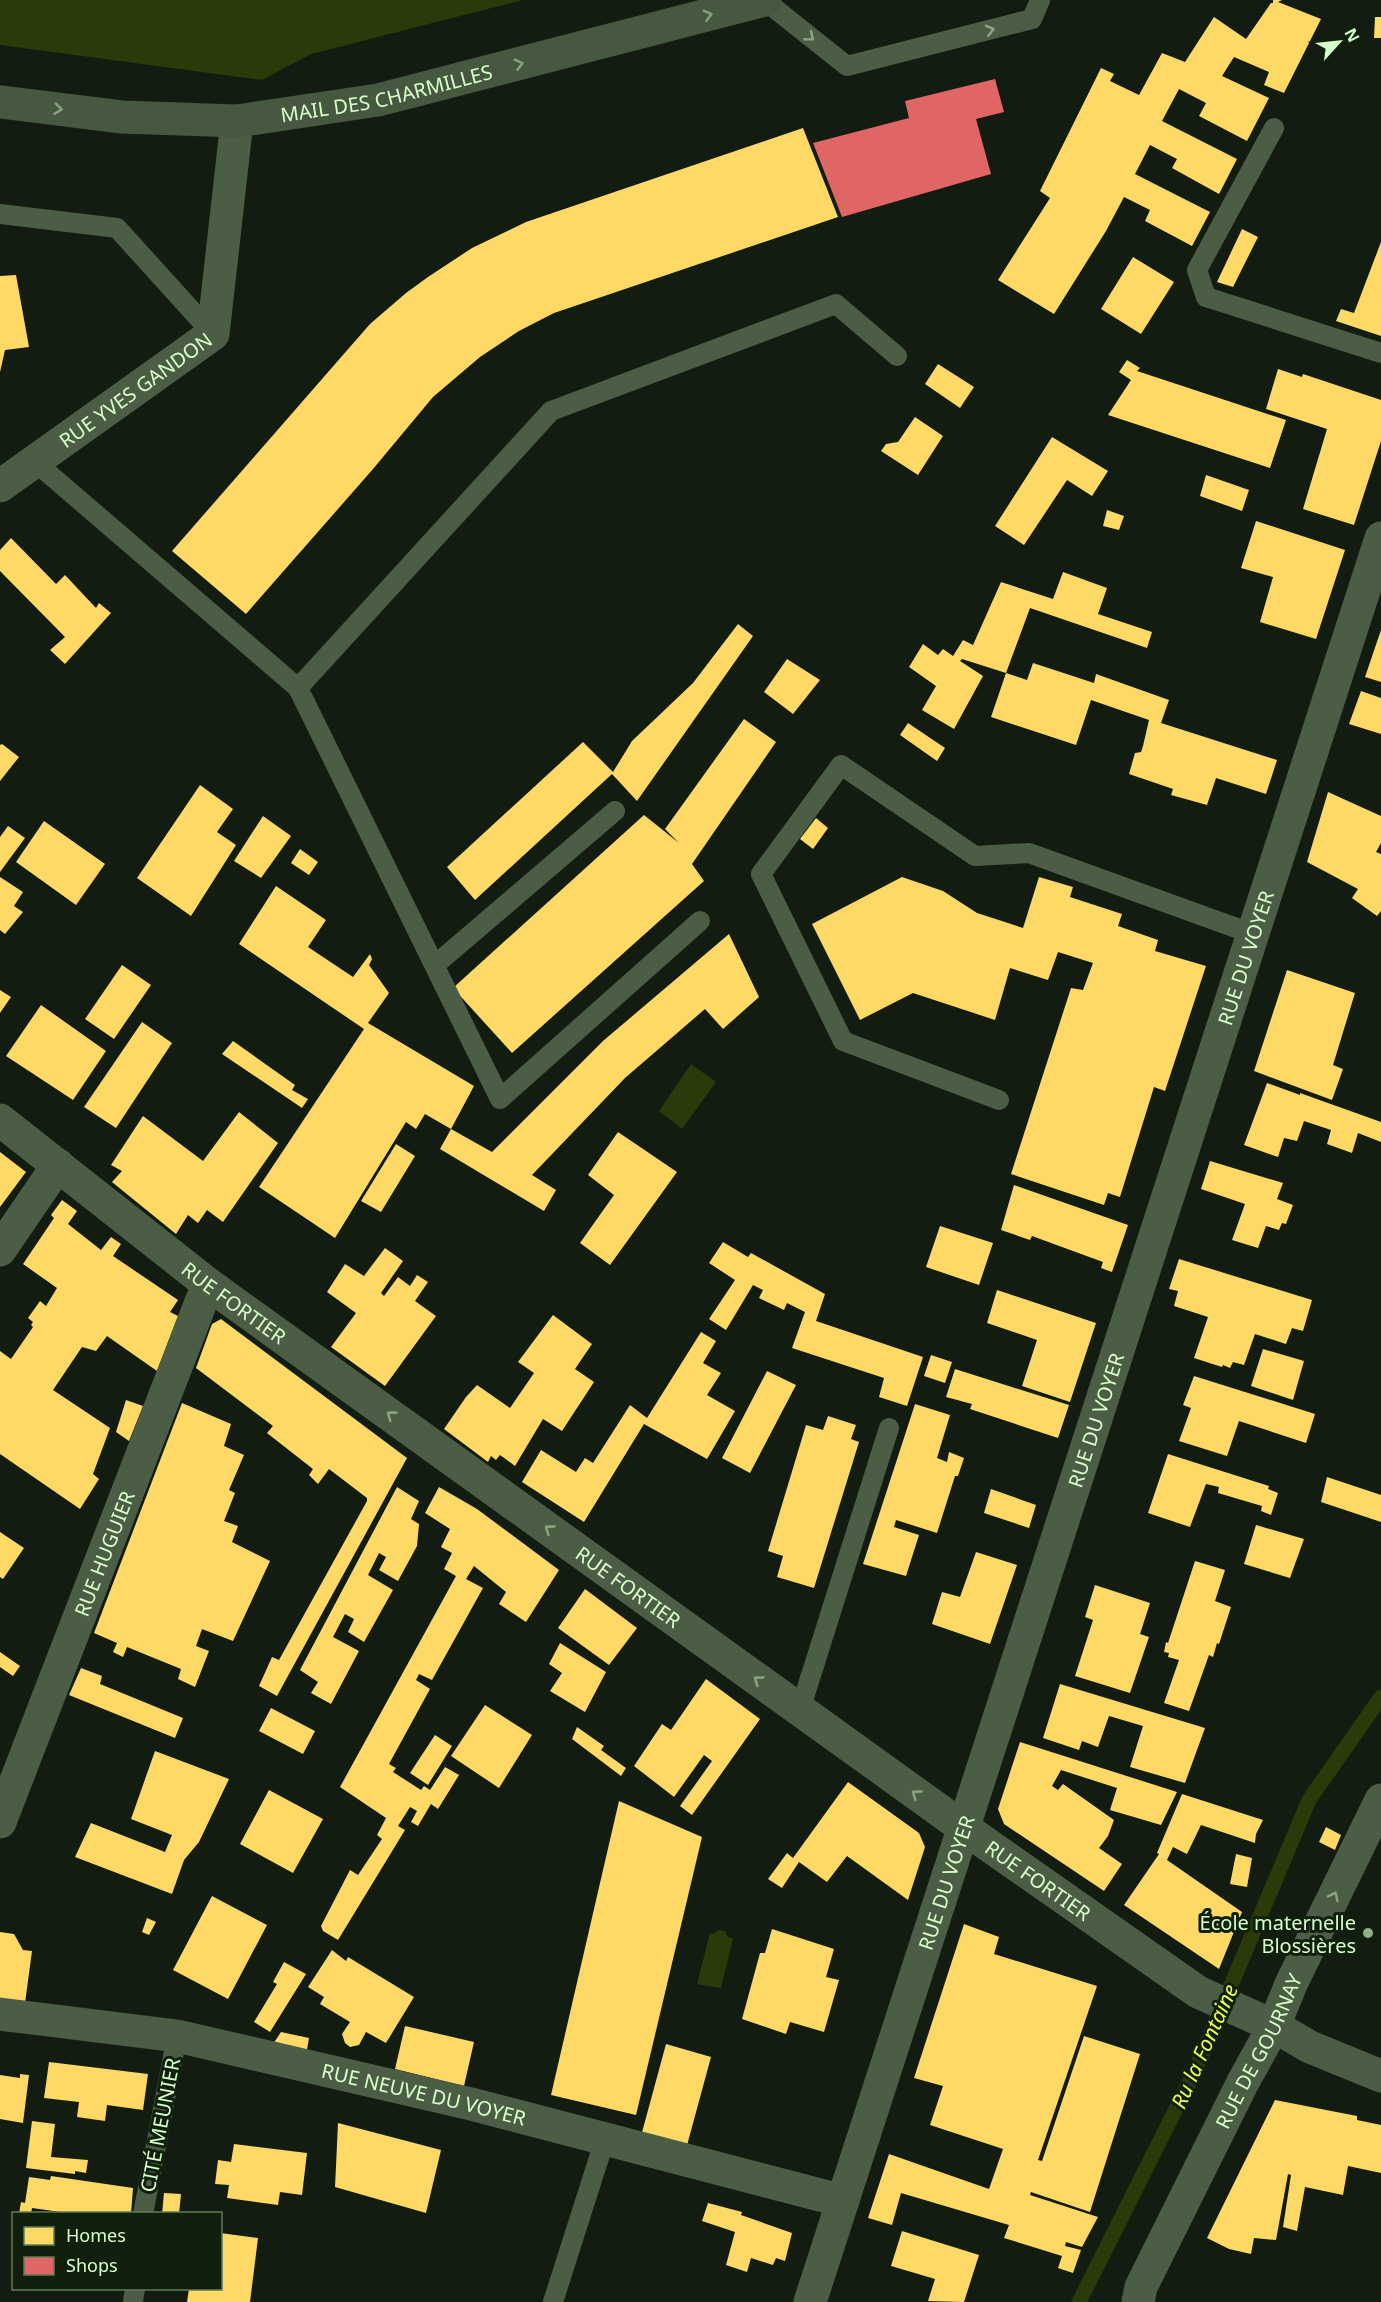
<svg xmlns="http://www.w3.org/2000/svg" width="1381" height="2302" font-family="'Noto Sans',sans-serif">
	<rect width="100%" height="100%" fill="#131c10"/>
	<g fill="#2b3a09">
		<polygon points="0,0 523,0 311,54 262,80 0,45"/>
		<polygon points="691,1064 716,1082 682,1129 659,1111"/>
		<polygon points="718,1930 725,1931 728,1937 733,1939 721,1988 697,1984 710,1933 714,1934"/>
	</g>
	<g fill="#ffd966">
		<polygon points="1273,0 1282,0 1278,2 1321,19 1284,93 1264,85 1269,72 1234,57 1222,76 1269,98 1247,141 1199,116 1206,103 1179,89 1162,121 1237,159 1219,194 1172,168 1177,159 1150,145 1135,174 1210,212 1192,246 1145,221 1150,210 1124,197 1106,231 1054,314 998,280 1050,198 1040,191 1101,68 1114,74 1110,81 1139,95 1162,53 1185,62 1214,17 1246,39 1271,3 1273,3"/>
		<polygon points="1375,17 1381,17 1381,38 1374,38"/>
		<polygon points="803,128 838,217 554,313 519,331 480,357 433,397 373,469 246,614 172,551 370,324 406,293 428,277 472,248 526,222"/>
		<polygon points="1242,229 1258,237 1233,287 1217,282"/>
		<polygon points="1381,242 1381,336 1336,321 1341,309 1354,313"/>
		<polygon points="1133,257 1174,282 1141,334 1101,309"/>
		<polygon points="16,275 29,347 5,350 0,372 0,276"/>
		<polygon points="1127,360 1140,368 1137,371 1286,420 1270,468 1108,415 1131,380 1119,372"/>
		<polygon points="938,364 974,387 960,408 925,384"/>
		<polygon points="1278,369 1302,377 1303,374 1381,400 1381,441 1354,525 1303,509 1327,429 1266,409"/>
		<polygon points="915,417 943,436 918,475 881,451 886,444 898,442"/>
		<polygon points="1052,437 1108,471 1092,496 1067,480 1024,545 995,526"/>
		<polygon points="1206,475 1249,490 1242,511 1200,496"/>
		<polygon points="1107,510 1124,516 1119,530 1103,526"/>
		<polygon points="1256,521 1345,550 1316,639 1260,622 1273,577 1241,568"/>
		<polygon points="11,538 56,584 65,575 96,608 99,603 111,613 65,664 50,650 65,637 0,571 0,550"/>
		<polygon points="1063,572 1107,588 1098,614 1152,632 1147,648 1030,608 1006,673 962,659 960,661 983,676 954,729 922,710 936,686 909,667 923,644 938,655 943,649 953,656 963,640 973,645 1001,582 1053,599"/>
		<polygon points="738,624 753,636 637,801 612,774 475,900 447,867 583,742 613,772 632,741 693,683"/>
		<polygon points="1381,630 1381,682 1365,677"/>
		<polygon points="787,659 820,680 793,714 764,692"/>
		<polygon points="1033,663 1094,683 1096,674 1169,700 1161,723 1277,760 1266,794 1216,778 1207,805 1171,795 1173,789 1129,774 1135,753 1141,752 1143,746 1149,720 1091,700 1076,745 991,717 1006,673 1027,680"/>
		<polygon points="1361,691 1381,698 1381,734 1349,724"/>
		<polygon points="744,719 776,742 692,864 704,881 512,1053 453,988 644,815 679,843 665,829"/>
		<polygon points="908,723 945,748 937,761 900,735"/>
		<polygon points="2,744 19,757 0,781 0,745"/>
		<polygon points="200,785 233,809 217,832 236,845 191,916 137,878"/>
		<polygon points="1328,792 1381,816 1381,843 1376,852 1381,854 1381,911 1377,916 1352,898 1358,889 1307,862"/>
		<polygon points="263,816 291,836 261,878 234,861"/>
		<polygon points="816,818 828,828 813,849 800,839"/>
		<polygon points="44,821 105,864 76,905 16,862"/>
		<polygon points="8,826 25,838 0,872 0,837"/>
		<polygon points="300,849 318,862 309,875 291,863"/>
		<polygon points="0,877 23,892 14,906 23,912 5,934 0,930"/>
		<polygon points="902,877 943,891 977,913 1023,928 1039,877 1073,887 1070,897 1122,914 1118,926 1158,940 1155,951 1206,966 1165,1091 1154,1087 1120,1197 1108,1193 1104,1205 1011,1174 1071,988 1083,990 1093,963 1058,952 1048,980 1010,968 995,1020 913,993 860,1020 812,924"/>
		<polygon points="276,886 326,920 308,947 353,977 370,954 372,959 369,965 389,993 368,1023 474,1086 451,1129 425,1114 416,1129 406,1122 335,1238 259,1187 364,1029 239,944"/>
		<polygon points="729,934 759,997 723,1029 705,1009 625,1078 532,1175 556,1190 544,1211 440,1149 451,1129 492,1152 603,1041"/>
		<polygon points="122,965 151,985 114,1039 85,1019"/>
		<polygon points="1287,970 1355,993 1333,1065 1343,1069 1332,1100 1254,1071"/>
		<polygon points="0,990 11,997 0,1013"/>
		<polygon points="41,1005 106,1051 73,1100 6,1056"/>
		<polygon points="142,1022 172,1043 116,1128 84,1107"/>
		<polygon points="233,1041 295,1085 292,1090 308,1099 302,1108 222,1054"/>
		<polygon points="1267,1083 1300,1095 1300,1093 1381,1122 1381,1142 1358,1133 1352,1153 1327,1144 1331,1130 1304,1121 1297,1141 1284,1138 1278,1157 1244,1145"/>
		<polygon points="239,1112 278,1143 223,1222 207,1210 198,1223 188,1215 176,1234 112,1182 122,1171 111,1165 143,1116 203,1161"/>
		<polygon points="618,1132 677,1172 610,1265 580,1243 614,1195 588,1175"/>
		<polygon points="396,1144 415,1156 381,1212 361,1201"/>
		<polygon points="0,1152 26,1172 0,1207"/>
		<polygon points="1210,1161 1283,1183 1277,1199 1293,1205 1286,1224 1282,1223 1279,1230 1266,1226 1258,1248 1232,1240 1245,1204 1201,1189"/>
		<polygon points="1014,1185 1128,1225 1112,1272 1101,1268 1103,1262 1032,1236 1030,1240 1001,1230"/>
		<polygon points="62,1200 77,1211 68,1224 101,1250 111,1237 121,1244 113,1256 178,1300 170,1312 178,1316 157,1371 107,1336 96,1351 82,1347 53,1390 110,1428 93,1474 99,1479 80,1509 0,1454 0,1351 11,1359 33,1327 31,1325 33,1322 28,1318 40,1301 46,1306 57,1288 23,1264 54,1218 51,1215"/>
		<polygon points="940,1226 993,1243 979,1285 926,1267"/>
		<polygon points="723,1242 748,1257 751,1253 825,1294 816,1321 923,1357 907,1406 879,1397 884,1378 792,1348 805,1312 787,1303 784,1310 759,1298 763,1290 753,1285 726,1330 709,1319 735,1280 709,1263"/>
		<polygon points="385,1248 403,1261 381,1293 384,1296 398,1277 410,1286 417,1275 428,1282 415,1301 436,1316 385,1386 331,1347 356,1313 327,1292 345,1264 364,1276"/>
		<polygon points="1179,1259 1312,1300 1303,1331 1292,1328 1286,1344 1255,1334 1244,1365 1233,1362 1230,1368 1223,1365 1222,1367 1194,1358 1208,1317 1174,1306 1178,1291 1169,1289"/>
		<polygon points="997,1290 1096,1323 1070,1402 1022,1386 1037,1340 987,1323"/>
		<polygon points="553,1315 592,1344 575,1369 594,1382 562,1431 543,1419 515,1466 500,1455 496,1460 491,1456 488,1462 444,1429 466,1397 477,1385 510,1408 534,1373 518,1362"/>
		<polygon points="221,1319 407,1458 277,1696 259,1686 272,1657 279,1660 367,1501 367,1498 329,1469 318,1484 309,1475 313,1469 267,1433 273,1426 196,1368 212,1324"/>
		<polygon points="701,1332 716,1341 703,1363 721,1373 707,1395 735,1411 707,1459 644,1424 584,1522 522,1482 541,1450 576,1472 585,1458 593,1463 630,1405 647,1418"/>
		<polygon points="1263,1349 1304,1361 1293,1400 1251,1386"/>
		<polygon points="931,1355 952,1362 945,1383 924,1376"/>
		<polygon points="955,1369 1069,1405 1058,1438 970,1409 972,1404 946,1397"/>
		<polygon points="767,1371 796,1385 750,1473 722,1458"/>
		<polygon points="1194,1376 1315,1414 1306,1443 1239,1421 1227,1456 1179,1441 1191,1408 1183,1405"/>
		<polygon points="126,1400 143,1406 129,1441 116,1432"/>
		<polygon points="182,1403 231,1424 224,1446 244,1455 229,1490 235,1493 224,1521 238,1526 232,1542 270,1561 233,1641 202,1629 196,1646 209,1651 195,1687 178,1679 181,1669 127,1647 123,1657 113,1652 117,1643 94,1633"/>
		<polygon points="915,1404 950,1415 937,1458 947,1462 949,1452 964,1458 958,1476 955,1476 937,1533 896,1520 894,1527 919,1535 906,1576 863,1564"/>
		<polygon points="828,1416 856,1425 851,1439 859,1442 814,1588 777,1577 783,1556 768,1551 806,1425 823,1430"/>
		<polygon points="1168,1454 1269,1486 1268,1489 1278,1493 1271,1515 1261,1511 1262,1506 1218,1493 1219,1487 1206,1484 1190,1527 1148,1513"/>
		<polygon points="1327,1477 1381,1495 1381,1522 1321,1502"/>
		<polygon points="397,1487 419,1501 411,1519 419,1524 417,1546 398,1581 379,1570 386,1557 379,1553 368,1575 393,1590 364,1642 348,1632 354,1619 345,1614 333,1637 359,1651 331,1704 311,1693 318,1682 300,1670"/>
		<polygon points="439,1487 477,1509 559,1570 526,1622 499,1604 506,1592 474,1566 466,1579 483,1588 432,1680 419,1674 416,1680 430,1689 389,1764 396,1768 393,1772 421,1790 424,1786 430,1790 445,1767 459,1775 438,1809 431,1804 418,1826 411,1822 417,1811 410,1807 398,1826 405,1830 338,1940 323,1931 321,1926 350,1870 358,1875 382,1839 377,1835 386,1818 340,1787 456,1576 444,1569 452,1553 441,1547 450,1529 425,1513"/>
		<polygon points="991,1489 1036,1505 1029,1528 984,1513"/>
		<polygon points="1256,1525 1304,1539 1290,1578 1244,1564"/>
		<polygon points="0,1532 24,1548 3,1579 0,1577"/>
		<polygon points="976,1552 1017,1565 990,1644 932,1624 942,1592 960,1597"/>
		<polygon points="1195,1561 1225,1570 1215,1601 1231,1607 1219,1644 1217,1643 1213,1657 1209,1655 1189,1711 1164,1703 1179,1660 1168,1657 1169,1653 1164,1652 1166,1642 1168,1643"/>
		<polygon points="1095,1585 1150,1603 1140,1634 1149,1637 1130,1693 1075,1676 1093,1620 1085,1617"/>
		<polygon points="585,1589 637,1628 609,1665 558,1628"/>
		<polygon points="560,1643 606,1672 585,1712 550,1691 562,1673 549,1664"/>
		<polygon points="0,1652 20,1666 13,1676 0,1667"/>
		<polygon points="81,1668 102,1676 100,1684 183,1718 175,1738 69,1695"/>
		<polygon points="706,1679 760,1719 692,1815 680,1806 712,1761 704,1755 674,1797 634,1766 662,1724 671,1730"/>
		<polygon points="1060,1684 1205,1728 1185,1783 1130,1767 1143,1726 1109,1716 1098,1747 1082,1741 1079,1750 1043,1738"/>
		<polygon points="485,1705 532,1735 499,1788 451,1756"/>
		<polygon points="271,1708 315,1731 303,1754 259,1731"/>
		<polygon points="577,1727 604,1746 601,1750 626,1768 621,1776 572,1739"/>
		<polygon points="435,1735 452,1746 428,1785 410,1773"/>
		<polygon points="1020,1742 1177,1792 1161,1825 1110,1810 1117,1788 1061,1770 1052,1786 1058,1790 1063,1784 1114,1820 1108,1836 1099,1848 1122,1864 1104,1891 1004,1824 998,1809"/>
		<polygon points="155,1751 229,1779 199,1842 184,1860 172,1894 75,1857 91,1823 165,1852 172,1835 131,1819"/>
		<polygon points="848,1782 919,1833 925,1847 908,1900 847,1856 827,1882 799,1862 782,1888 768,1879 787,1853 793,1858"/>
		<polygon points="269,1790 323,1819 293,1873 240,1844"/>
		<polygon points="1182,1794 1263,1820 1256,1834 1255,1843 1201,1825 1187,1854 1173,1847 1167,1860 1242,1912 1219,1969 1124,1905 1159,1854 1157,1853"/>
		<polygon points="619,1801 702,1837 636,2115 551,2095"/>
		<polygon points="1326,1827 1341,1835 1335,1850 1319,1842"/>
		<polygon points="1236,1854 1252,1858 1247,1887 1230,1884"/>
		<polygon points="212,1896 267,1925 228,1999 173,1970"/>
		<polygon points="147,1918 156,1922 149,1935 142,1932"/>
		<polygon points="964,1924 999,1937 994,1954 1097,1986 1038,2160 1042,2161 1084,2036 1140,2054 1090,2212 1031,2192 1030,2195 1098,2217 1082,2247 1066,2242 1065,2246 1081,2250 1073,2273 1058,2268 1062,2256 1004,2238 1009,2225 901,2193 892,2225 868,2218 889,2154 989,2189 1003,2149 930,2125 943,2086 914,2078"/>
		<polygon points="772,1929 834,1949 826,1977 839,1980 824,2032 790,2022 786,2034 742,2019 760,1953 765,1953"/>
		<polygon points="0,1932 14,1934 23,1950 32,1951 25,2003 0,2002"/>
		<polygon points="332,1950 346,1961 348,1957 414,1997 386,2043 366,2032 359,2045 350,2047 345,2043 342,2034 350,2022 320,2004 324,1997 308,1987"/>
		<polygon points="284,1962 306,1974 270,2032 254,2022 277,1984 273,1982"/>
		<polygon points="405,2026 474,2042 464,2086 395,2069"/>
		<polygon points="281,2032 309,2038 306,2055 271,2047"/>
		<polygon points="666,2044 711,2057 686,2149 641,2136"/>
		<polygon points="49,2062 148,2074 143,2110 107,2105 105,2121 77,2117 79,2102 44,2098"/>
		<polygon points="20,2074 29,2075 23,2123 0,2119 0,2075 20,2078"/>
		<polygon points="1275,2100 1357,2116 1357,2120 1381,2125 1381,2173 1348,2166 1343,2195 1305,2187 1297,2231 1283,2227 1291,2175 1288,2174 1276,2240 1254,2238 1251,2254 1229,2249 1207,2238"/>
		<polygon points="32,2121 55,2124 51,2157 88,2160 86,2173 75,2171 75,2174 26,2168"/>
		<polygon points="338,2123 441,2150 426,2213 335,2187"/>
		<polygon points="234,2144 307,2153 302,2195 280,2192 278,2205 227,2198 229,2185 215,2184 218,2160 231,2162"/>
		<polygon points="51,2176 133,2188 131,2214 75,2214 32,2208 31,2214 19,2214 21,2202 25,2203 29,2177 50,2180"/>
		<polygon points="164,2193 181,2194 179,2214 162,2214"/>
		<polygon points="708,2203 742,2212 741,2215 792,2233 785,2261 776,2258 773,2265 751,2258 747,2272 726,2265 735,2232 702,2221"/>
		<polygon points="902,2231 979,2255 964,2302 928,2301 935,2279 891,2266"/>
		<polygon points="220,2233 258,2238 250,2302 187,2302 189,2289 220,2289"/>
	</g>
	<polygon fill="#e06666" points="995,79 1004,112 976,119 991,174 842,217 813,143 909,118 905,101"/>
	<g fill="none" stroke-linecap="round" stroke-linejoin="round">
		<polyline stroke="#2b3a09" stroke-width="15" points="1079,2302 1194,2073 1309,1800 1381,1697"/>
		<g stroke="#4c5d45" stroke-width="20">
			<polyline points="764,0 847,66 1032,19 1040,0"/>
			<polyline points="1274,128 1197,270 1206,297 1381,353"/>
			<polyline points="0,214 117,228 213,334"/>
			<polyline points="34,461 298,688 500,1099 700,921"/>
			<polyline points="298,688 551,411 836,304 897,356"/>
			<polyline points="435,965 615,811"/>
			<polyline points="999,1100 843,1041 761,874 841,765 975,856 1029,853 1253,934"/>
			<polyline points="800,1710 889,1428"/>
			<polyline points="143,2214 177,2036"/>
			<polyline points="133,2302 135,2288"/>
			<polyline points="553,2302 605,2139"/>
		</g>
		<g stroke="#4c5d45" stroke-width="33">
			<path id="s1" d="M0,486L213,334L237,121"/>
			<path id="s2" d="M0,1120L208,1284L964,1828L1198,1992L1274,2026L1310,2047L1381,2076"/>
			<polyline points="0,1250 58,1165"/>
			<path id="s3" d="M0,1822L208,1284"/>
			<path id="s4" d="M0,2014L177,2036L471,2104L843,2201"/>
			<path id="s5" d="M810,2302L1381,538"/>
			<path id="s6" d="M1138,2302L1141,2287L1243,2082L1274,2026L1291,1984L1381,1800"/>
		</g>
		<path stroke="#46583f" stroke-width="33" id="s7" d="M0,102L122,117L237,121L378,100L765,0"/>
	</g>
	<defs><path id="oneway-chevron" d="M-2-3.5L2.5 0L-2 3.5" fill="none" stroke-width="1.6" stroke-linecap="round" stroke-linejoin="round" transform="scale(1.5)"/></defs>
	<g stroke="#87a37e">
		<use href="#oneway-chevron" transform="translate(708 15) rotate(-15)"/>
		<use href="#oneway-chevron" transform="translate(519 64) rotate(-15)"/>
		<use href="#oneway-chevron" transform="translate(58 109) rotate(7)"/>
	</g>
	<g stroke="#8ba681">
		<use href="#oneway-chevron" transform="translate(990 30) rotate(-14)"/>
		<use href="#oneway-chevron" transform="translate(810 37) rotate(39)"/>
		<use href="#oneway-chevron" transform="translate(391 1415) rotate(-144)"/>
		<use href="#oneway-chevron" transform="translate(549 1529) rotate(-144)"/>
		<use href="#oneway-chevron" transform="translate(758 1680) rotate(-144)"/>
		<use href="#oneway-chevron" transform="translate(916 1794) rotate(-144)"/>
		<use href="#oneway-chevron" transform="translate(1334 1896) rotate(-64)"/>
	</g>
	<circle fill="#92b08a" stroke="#10200c" stroke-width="2" cx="1368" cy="1933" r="6"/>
	<g text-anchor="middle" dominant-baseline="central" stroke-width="6" stroke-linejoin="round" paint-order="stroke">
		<g font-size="20" fill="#d7ffcb" stroke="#10200c">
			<text stroke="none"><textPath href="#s7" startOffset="390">MAIL DES CHARMILLES</textPath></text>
			<text stroke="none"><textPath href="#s1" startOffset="166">RUE YVES GANDON</textPath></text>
			<text stroke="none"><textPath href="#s5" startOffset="1413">RUE DU VOYER</textPath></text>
			<text stroke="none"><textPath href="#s2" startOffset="297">RUE FORTIER</textPath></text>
			<text stroke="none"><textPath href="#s5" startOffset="927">RUE DU VOYER</textPath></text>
			<text stroke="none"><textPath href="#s3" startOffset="288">RUE HUGUIER</textPath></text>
			<text stroke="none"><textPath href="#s2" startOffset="783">RUE FORTIER</textPath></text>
			<text stroke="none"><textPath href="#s2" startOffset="1287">RUE FORTIER</textPath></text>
			<text stroke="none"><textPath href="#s5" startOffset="441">RUE DU VOYER</textPath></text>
			<text stroke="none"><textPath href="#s6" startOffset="279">RUE DE GOURNAY</textPath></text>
			<text stroke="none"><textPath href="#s4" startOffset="432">RUE NEUVE DU VOYER</textPath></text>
			<text transform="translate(160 2125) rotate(-79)">CITÉ MEUNIER</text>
		</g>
		<g font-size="20" fill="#d7ffcb" stroke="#10200c" text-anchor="end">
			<text x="1356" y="1922">École maternelle<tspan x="1356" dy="23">Blossières</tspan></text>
		</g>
		<g font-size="21" font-style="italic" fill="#ebff59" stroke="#10200c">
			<text transform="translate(1204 2046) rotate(-66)">Ru la Fontaine</text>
		</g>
	</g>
	<rect x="12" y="2212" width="210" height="78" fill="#10200c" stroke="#607958" stroke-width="1.5"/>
	<rect x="24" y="2227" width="30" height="18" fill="#ffd966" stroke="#607958" stroke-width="1.5"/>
	<text x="66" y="2242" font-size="18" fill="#d7ffcb">Homes</text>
	<rect x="24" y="2257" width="30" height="18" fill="#e06666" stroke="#607958" stroke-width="1.5"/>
	<text x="66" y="2272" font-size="18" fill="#d7ffcb">Shops</text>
	<g transform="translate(1339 42) rotate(63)" stroke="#10200c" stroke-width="4.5" paint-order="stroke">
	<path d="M0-4.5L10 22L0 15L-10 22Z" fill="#d7ffcb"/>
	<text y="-9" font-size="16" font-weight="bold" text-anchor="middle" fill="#d7ffcb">N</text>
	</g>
</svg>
